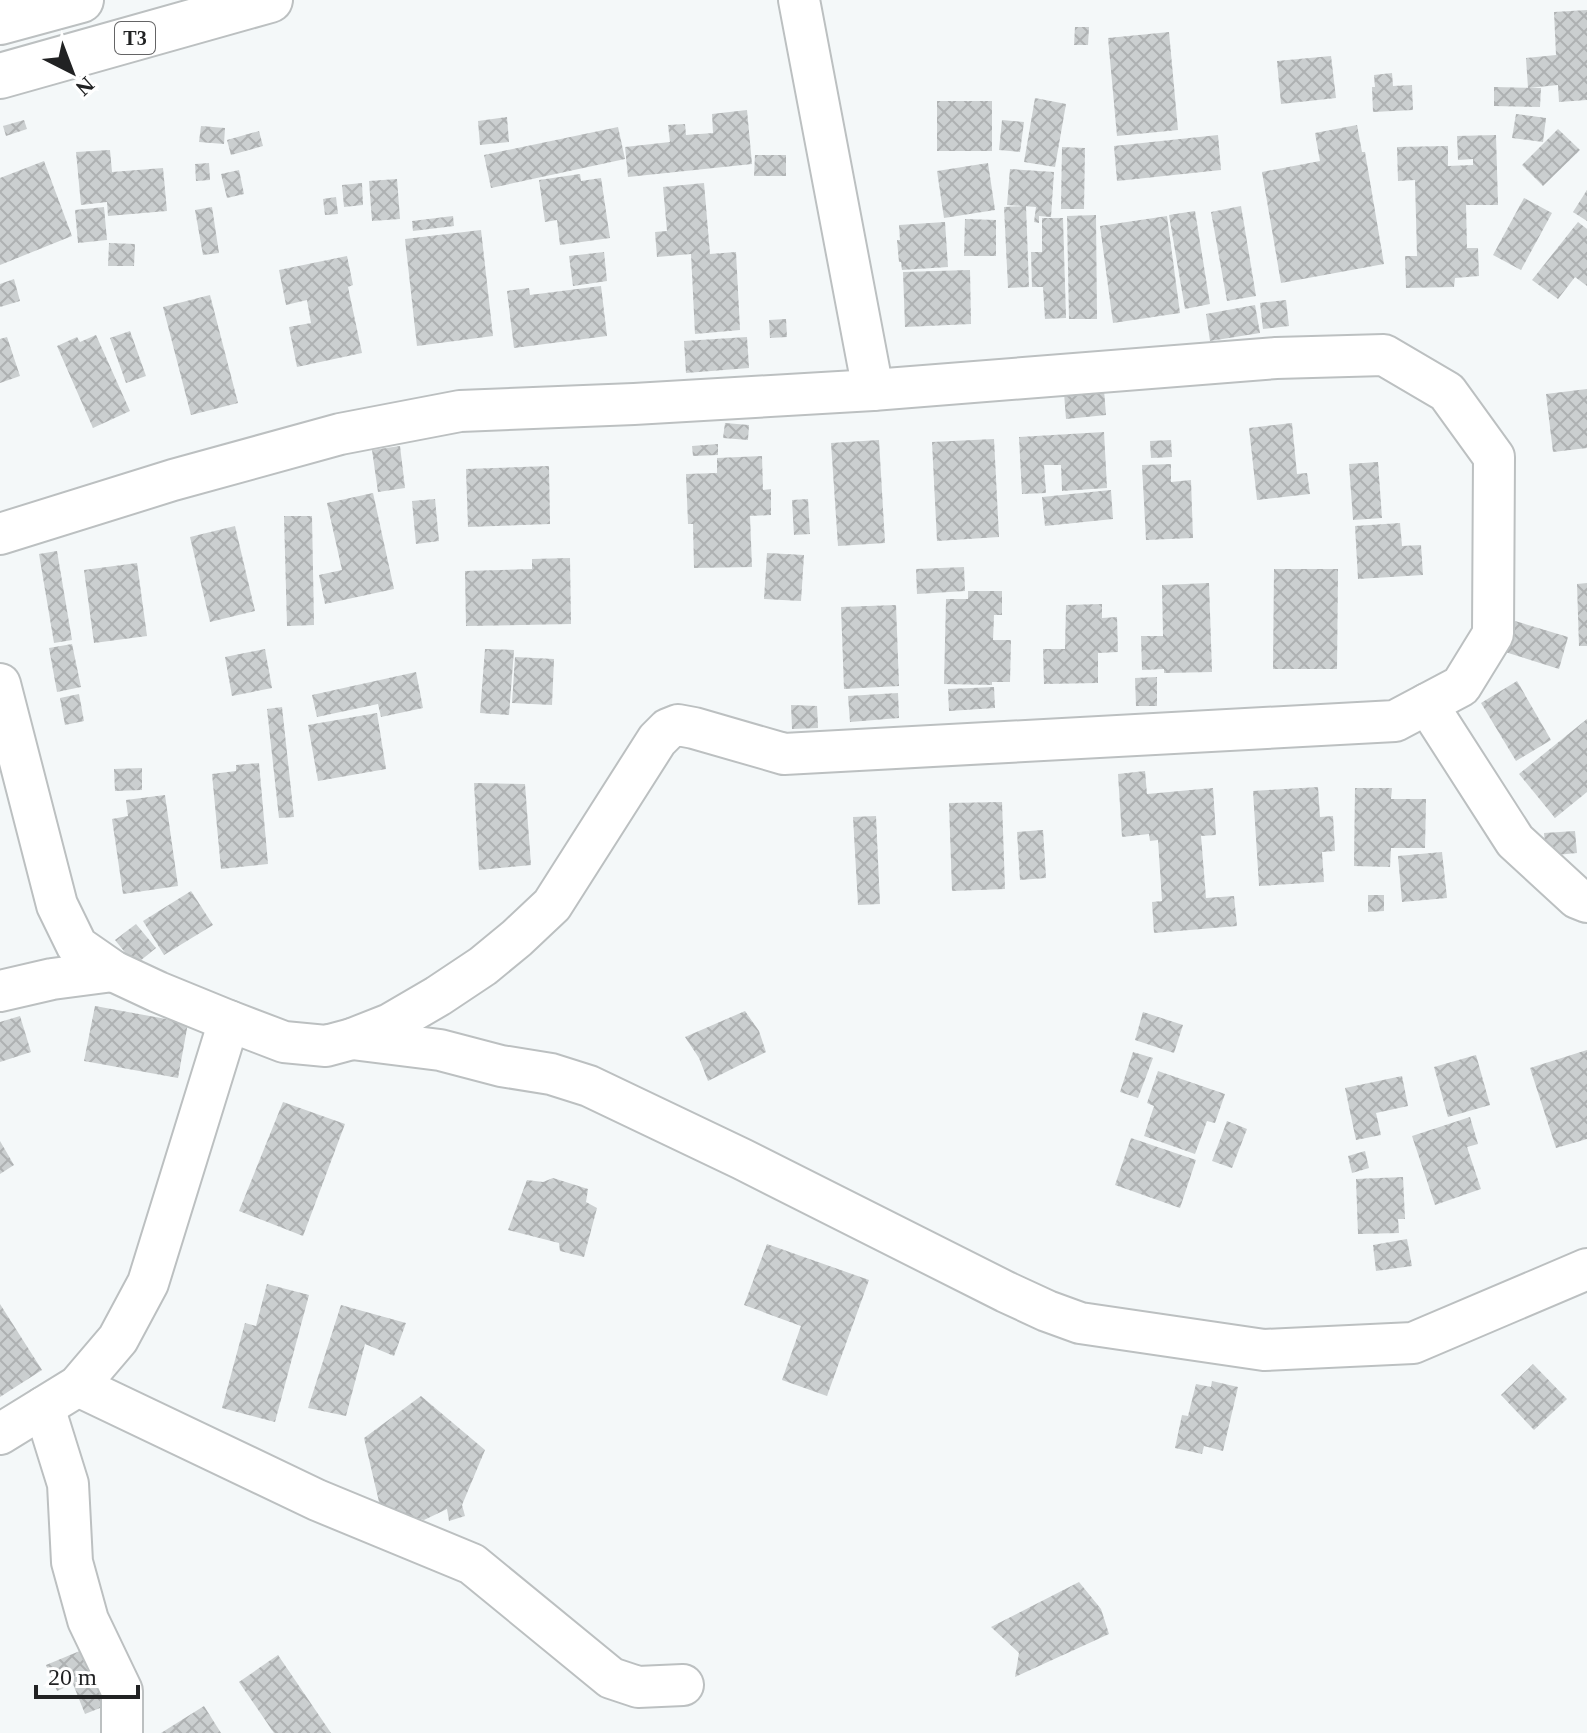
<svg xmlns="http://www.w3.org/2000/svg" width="1587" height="1733" font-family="Georgia,serif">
	<defs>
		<pattern id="building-cross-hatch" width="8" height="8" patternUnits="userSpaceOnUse" patternTransform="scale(2)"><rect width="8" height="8" fill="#cbcfd0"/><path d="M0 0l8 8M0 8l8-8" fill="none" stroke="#aeb1b2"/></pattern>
	</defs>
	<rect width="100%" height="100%" fill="#f4f8f9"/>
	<g fill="url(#building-cross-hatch)">
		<polygon points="1587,10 1587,100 1559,102 1558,85 1528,88 1526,58 1556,55 1554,12"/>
		<polygon points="1075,27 1089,27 1088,45 1074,45"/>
		<polygon points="1169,32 1178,130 1117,136 1108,38"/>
		<polygon points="1331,56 1336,98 1281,104 1277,61"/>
		<polygon points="1392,73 1393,86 1412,85 1413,110 1373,112 1372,87 1375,87 1374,75"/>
		<polygon points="1494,87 1541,88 1540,107 1494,106"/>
		<polygon points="1035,98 1066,104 1055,167 1024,162"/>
		<rect x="937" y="101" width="55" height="50"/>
		<polygon points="747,110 752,164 628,177 625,147 670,142 668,125 685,124 686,135 713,133 712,114"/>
		<polygon points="1516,114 1546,118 1543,142 1512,138"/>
		<polygon points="507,117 509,142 480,145 478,121"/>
		<polygon points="24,120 27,129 6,136 3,126"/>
		<polygon points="1002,120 1024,122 1020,152 999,150"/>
		<polygon points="1357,125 1362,152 1365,152 1384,264 1281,283 1262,172 1320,161 1315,133"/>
		<polygon points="201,126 225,128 224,144 199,142"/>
		<polygon points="618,127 625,159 491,188 484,155"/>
		<polygon points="1558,129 1580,150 1543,186 1522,165"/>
		<polygon points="259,131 263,146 231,155 227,140"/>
		<polygon points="1218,135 1221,170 1117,181 1114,146"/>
		<polygon points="1496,135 1498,205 1466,205 1467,248 1478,248 1479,276 1455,278 1454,287 1406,288 1405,256 1417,256 1415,180 1398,181 1397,147 1448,146 1448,166 1473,165 1473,159 1458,160 1457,136"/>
		<polygon points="1062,147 1085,148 1084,209 1061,209"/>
		<polygon points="110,150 112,172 163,168 167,211 108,216 107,202 81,205 76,152"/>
		<polygon points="755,155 786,155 786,176 754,176"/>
		<polygon points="44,161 72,236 0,265 0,178"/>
		<polygon points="209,163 210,180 196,181 195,164"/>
		<polygon points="988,163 995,210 944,218 937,171"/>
		<polygon points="1010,169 1054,172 1051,217 1039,216 1039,223 1034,222 1036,207 1007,205"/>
		<polygon points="239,170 244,194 227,198 221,174"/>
		<polygon points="580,174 581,181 601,178 610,238 560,245 557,220 545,222 539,180"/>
		<polygon points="397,179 400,219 372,221 369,181"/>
		<polygon points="362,183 363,205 344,207 342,185"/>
		<polygon points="704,183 710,254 736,252 740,330 695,334 691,254 657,257 655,232 667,231 663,187"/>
		<polygon points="1587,190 1587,221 1573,212"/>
		<polygon points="336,197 338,214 325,215 323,199"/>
		<polygon points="1524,198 1552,213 1521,270 1493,255"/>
		<polygon points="1026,206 1029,287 1008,288 1004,207"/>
		<polygon points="1241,206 1256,296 1227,301 1211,212"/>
		<polygon points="104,207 107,240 78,243 75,210"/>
		<polygon points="212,207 219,253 203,255 195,210"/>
		<polygon points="1195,211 1210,304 1185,309 1169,215"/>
		<polygon points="1096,215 1097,319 1069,319 1067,216"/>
		<polygon points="453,216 454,226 413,231 412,221"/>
		<polygon points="1167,216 1180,313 1113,323 1100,226"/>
		<polygon points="1042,218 1063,218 1066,318 1045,319 1043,287 1032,287 1031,252 1042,252"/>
		<polygon points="965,219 996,220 996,256 964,256"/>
		<polygon points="945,222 948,267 902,270 901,262 899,262 897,240 900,240 899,225"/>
		<polygon points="1578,222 1587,229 1587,286 1575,277 1558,299 1532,280"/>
		<polygon points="481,230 493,336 417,346 405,239"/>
		<polygon points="109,243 135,244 134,266 108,266"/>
		<polygon points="604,252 607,281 573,286 569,256"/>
		<polygon points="347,256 353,285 348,287 362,353 297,367 289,327 311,323 307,300 286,305 279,270"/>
		<polygon points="970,270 971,324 905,327 903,272"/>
		<polygon points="14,279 20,301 0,307 0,284"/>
		<polygon points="601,286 607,336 514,348 507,291 529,288 530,295"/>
		<polygon points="210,295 238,403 191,415 163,307"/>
		<polygon points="1286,300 1289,326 1263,329 1260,303"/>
		<polygon points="1255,305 1260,333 1210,341 1206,314"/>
		<polygon points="786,319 787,337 770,338 769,320"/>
		<polygon points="130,331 146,376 126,383 110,338"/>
		<polygon points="96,335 130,411 93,428 57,346 77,337 80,342"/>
		<polygon points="7,337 20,376 0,383 0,339"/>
		<polygon points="747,337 749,368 686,373 684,341"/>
		<polygon points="1587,389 1587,448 1553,452 1546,394"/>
		<polygon points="1104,390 1106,415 1066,419 1064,393"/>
		<polygon points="725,423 749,425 748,440 723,438"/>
		<polygon points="1292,423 1297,474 1307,473 1310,494 1257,500 1249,428"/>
		<polygon points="1104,432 1107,488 1062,491 1061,465 1044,465 1046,493 1022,494 1019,437"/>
		<polygon points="994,439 999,537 937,541 932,442"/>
		<polygon points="879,440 885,543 838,546 831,443"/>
		<polygon points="1171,440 1172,457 1151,458 1150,441"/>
		<polygon points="718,444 718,455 693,456 692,446"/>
		<polygon points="400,446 405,488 378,492 372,450"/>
		<polygon points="762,456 763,490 771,489 771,515 750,516 752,567 694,568 693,524 688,524 686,474 717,473 717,458"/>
		<polygon points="1378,462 1382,518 1353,520 1349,464"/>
		<polygon points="1171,464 1171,482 1191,480 1193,538 1146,540 1142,465"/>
		<polygon points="549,466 550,524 468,527 466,469"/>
		<polygon points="1111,490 1113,519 1045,526 1042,497"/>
		<polygon points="373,493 394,589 325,604 319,575 342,570 327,503"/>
		<polygon points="435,499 439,541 416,544 412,501"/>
		<polygon points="808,499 810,534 794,535 792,500"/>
		<polygon points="284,516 312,516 314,625 287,626"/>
		<polygon points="1400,523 1402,546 1421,545 1423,575 1358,579 1355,526"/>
		<polygon points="235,526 255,611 210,622 190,537"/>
		<polygon points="57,551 72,640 54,643 39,554"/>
		<polygon points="767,553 804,555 801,601 764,599"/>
		<polygon points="570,558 571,624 466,626 465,571 532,569 532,559"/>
		<polygon points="137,563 147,636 94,643 84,570"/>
		<polygon points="964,567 965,591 917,594 916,569"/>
		<polygon points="1274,569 1338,569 1337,669 1273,669"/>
		<polygon points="1209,583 1212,672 1164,673 1164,669 1142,670 1141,636 1163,636 1162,585"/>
		<polygon points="1587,583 1587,646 1579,646 1577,584"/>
		<polygon points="968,591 1002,591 1002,615 994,615 993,640 1011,640 1010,682 992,682 992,685 944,684 946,599 968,599"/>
		<polygon points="1102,604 1102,618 1117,617 1118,652 1098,653 1098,683 1044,684 1043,649 1065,649 1066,605"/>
		<polygon points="896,605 899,686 844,689 841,607"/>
		<polygon points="1515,621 1568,637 1559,669 1505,652"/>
		<polygon points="72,644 81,687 57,692 49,648"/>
		<polygon points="265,649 272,688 232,696 225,657"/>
		<polygon points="485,649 514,650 509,715 480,713"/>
		<polygon points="515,657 554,659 552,705 512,703"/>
		<polygon points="416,672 423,708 381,717 378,704 317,717 312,695"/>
		<polygon points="1157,677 1157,706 1136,706 1135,678"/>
		<polygon points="1517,681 1551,740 1516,761 1481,703"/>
		<polygon points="994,687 995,708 949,711 948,689"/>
		<polygon points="898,693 899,718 850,722 848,696"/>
		<polygon points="79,694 84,721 65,725 60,698"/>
		<polygon points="791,705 817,706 818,728 792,729"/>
		<polygon points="282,707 294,817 279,818 267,709"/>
		<polygon points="377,713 386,769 318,781 308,725"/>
		<polygon points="1587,719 1587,792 1555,818 1519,774"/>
		<polygon points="259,763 268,864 221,869 212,774 236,771 236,765"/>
		<polygon points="142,768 142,790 115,791 114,769"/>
		<polygon points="1145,771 1147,794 1213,788 1216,835 1201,836 1206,898 1234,896 1237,926 1154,933 1152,902 1162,901 1158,840 1150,841 1149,834 1122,837 1118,774"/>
		<polygon points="474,783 525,784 531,865 479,870"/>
		<polygon points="1318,787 1320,817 1333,816 1335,851 1322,852 1324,882 1259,886 1253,791"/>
		<polygon points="1355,788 1392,788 1391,799 1426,799 1425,848 1391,848 1390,867 1354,866"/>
		<polygon points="165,795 178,886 123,894 112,819 128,816 126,800"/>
		<polygon points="1002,802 1005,889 952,891 949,803"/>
		<polygon points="876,816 880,904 858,905 853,817"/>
		<polygon points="1043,830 1046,878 1020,880 1017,832"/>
		<polygon points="1575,831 1577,853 1546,856 1544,833"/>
		<polygon points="1442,852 1447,898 1402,902 1398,856"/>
		<polygon points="191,891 213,925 164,955 143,921"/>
		<polygon points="1368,895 1384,895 1384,911 1368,912"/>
		<polygon points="136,924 156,948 135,965 115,940"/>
		<polygon points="95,1006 188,1023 178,1078 84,1061"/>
		<polygon points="745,1011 759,1031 766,1052 708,1081 699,1058 685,1037"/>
		<polygon points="1143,1012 1183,1025 1174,1053 1135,1040"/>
		<polygon points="20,1016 31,1052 0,1062 0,1022"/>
		<polygon points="1587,1050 1587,1139 1556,1148 1530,1068"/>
		<polygon points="1133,1052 1153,1058 1138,1098 1120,1092"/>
		<polygon points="1476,1055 1490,1105 1448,1117 1434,1067"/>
		<polygon points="1158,1071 1225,1094 1215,1123 1207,1121 1195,1154 1144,1136 1154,1106 1147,1103"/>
		<polygon points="1402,1076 1408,1106 1376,1113 1381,1135 1356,1140 1345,1088"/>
		<polygon points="283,1102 345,1124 303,1236 239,1211"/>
		<polygon points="1470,1117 1478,1144 1467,1147 1481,1189 1435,1205 1412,1136"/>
		<polygon points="1227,1121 1247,1129 1232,1168 1212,1161"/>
		<polygon points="1131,1138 1196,1160 1180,1208 1115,1185"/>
		<polygon points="0,1141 14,1165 0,1174"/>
		<polygon points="1365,1151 1369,1168 1352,1173 1348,1156"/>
		<polygon points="1403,1177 1405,1219 1398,1219 1399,1233 1358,1234 1356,1179"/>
		<polygon points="553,1178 588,1189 586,1202 597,1208 584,1257 560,1251 559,1243 508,1230 527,1180 543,1182"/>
		<polygon points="1407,1239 1412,1266 1376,1271 1373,1245"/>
		<polygon points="767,1244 869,1280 827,1396 782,1380 801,1326 744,1305"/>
		<polygon points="267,1284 309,1295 275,1422 222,1408 245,1323 256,1326"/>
		<polygon points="0,1304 42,1370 0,1397"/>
		<polygon points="341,1305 406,1323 394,1356 365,1344 346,1416 308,1408"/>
		<polygon points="1533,1364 1567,1399 1534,1430 1501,1395"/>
		<polygon points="1212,1381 1238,1387 1223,1451 1204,1446 1202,1454 1175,1448 1182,1415 1188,1416 1196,1384 1211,1387"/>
		<polygon points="421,1396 485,1450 462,1505 465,1516 449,1521 447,1509 424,1520 388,1511 380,1506 364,1438"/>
		<polygon points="1079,1582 1101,1609 1109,1634 1015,1677 1019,1653 991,1627"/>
		<polygon points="87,1648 110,1704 85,1714 73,1684 57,1691 46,1665"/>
		<polygon points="278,1655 331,1733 274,1733 239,1682"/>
		<polygon points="204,1706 221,1733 161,1733"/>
	</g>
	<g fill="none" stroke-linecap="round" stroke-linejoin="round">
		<g stroke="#bcc0c1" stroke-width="44">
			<g id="minor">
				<polyline points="799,0 873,390"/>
				<polyline points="0,534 173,480 340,434 460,411 634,404 873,390 1276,358 1384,355 1447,392 1494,457 1493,634 1461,686 1395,721 784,754 694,728 678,725 668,729 657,740 552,905 517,938 483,966 438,996 390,1024 352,1039 326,1046 284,1042 229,1021 158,992 113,971 77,946 57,905 0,684"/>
				<polyline points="1427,704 1515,841 1577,898 1587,902"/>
				<polyline points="0,991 52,979 113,971"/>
				<polyline points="352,1039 440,1050 501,1066 551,1074 589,1086 742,1159 1006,1292 1047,1311 1080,1323 1264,1350 1413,1343 1587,1269"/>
				<polyline points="78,1386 317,1500 472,1564 611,1678 638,1687 683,1685"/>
				<polyline points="44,1407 68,1484 72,1562 88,1620 122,1691 122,1733"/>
				<polyline points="0,1434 78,1386 118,1339 148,1283 229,1021"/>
			</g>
		</g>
		<g stroke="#bcc0c1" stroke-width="48">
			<g id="trunk">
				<polyline points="0,22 81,0"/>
				<polyline points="0,76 270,0"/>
			</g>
		</g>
		<use href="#minor" stroke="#fff" stroke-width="40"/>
		<use href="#trunk" stroke="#fff" stroke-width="44"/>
	</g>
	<g text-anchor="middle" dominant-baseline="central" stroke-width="6" stroke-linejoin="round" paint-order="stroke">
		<rect fill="#fff" stroke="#646465" stroke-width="2" x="115" y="22" width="40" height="32" rx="6"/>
		<g font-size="20" font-weight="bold" fill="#212223">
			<text x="135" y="38">T3</text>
		</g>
	</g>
	<g transform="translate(72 72) rotate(138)" stroke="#ffffff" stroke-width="6" paint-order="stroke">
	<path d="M0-6L14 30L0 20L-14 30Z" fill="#212223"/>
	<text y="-12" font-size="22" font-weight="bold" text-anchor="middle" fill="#212223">N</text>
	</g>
	<path d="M36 1685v12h102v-12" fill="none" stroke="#212223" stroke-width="4"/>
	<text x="48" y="1685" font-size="24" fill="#212223" stroke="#ffffff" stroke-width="6" paint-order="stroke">20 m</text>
</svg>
